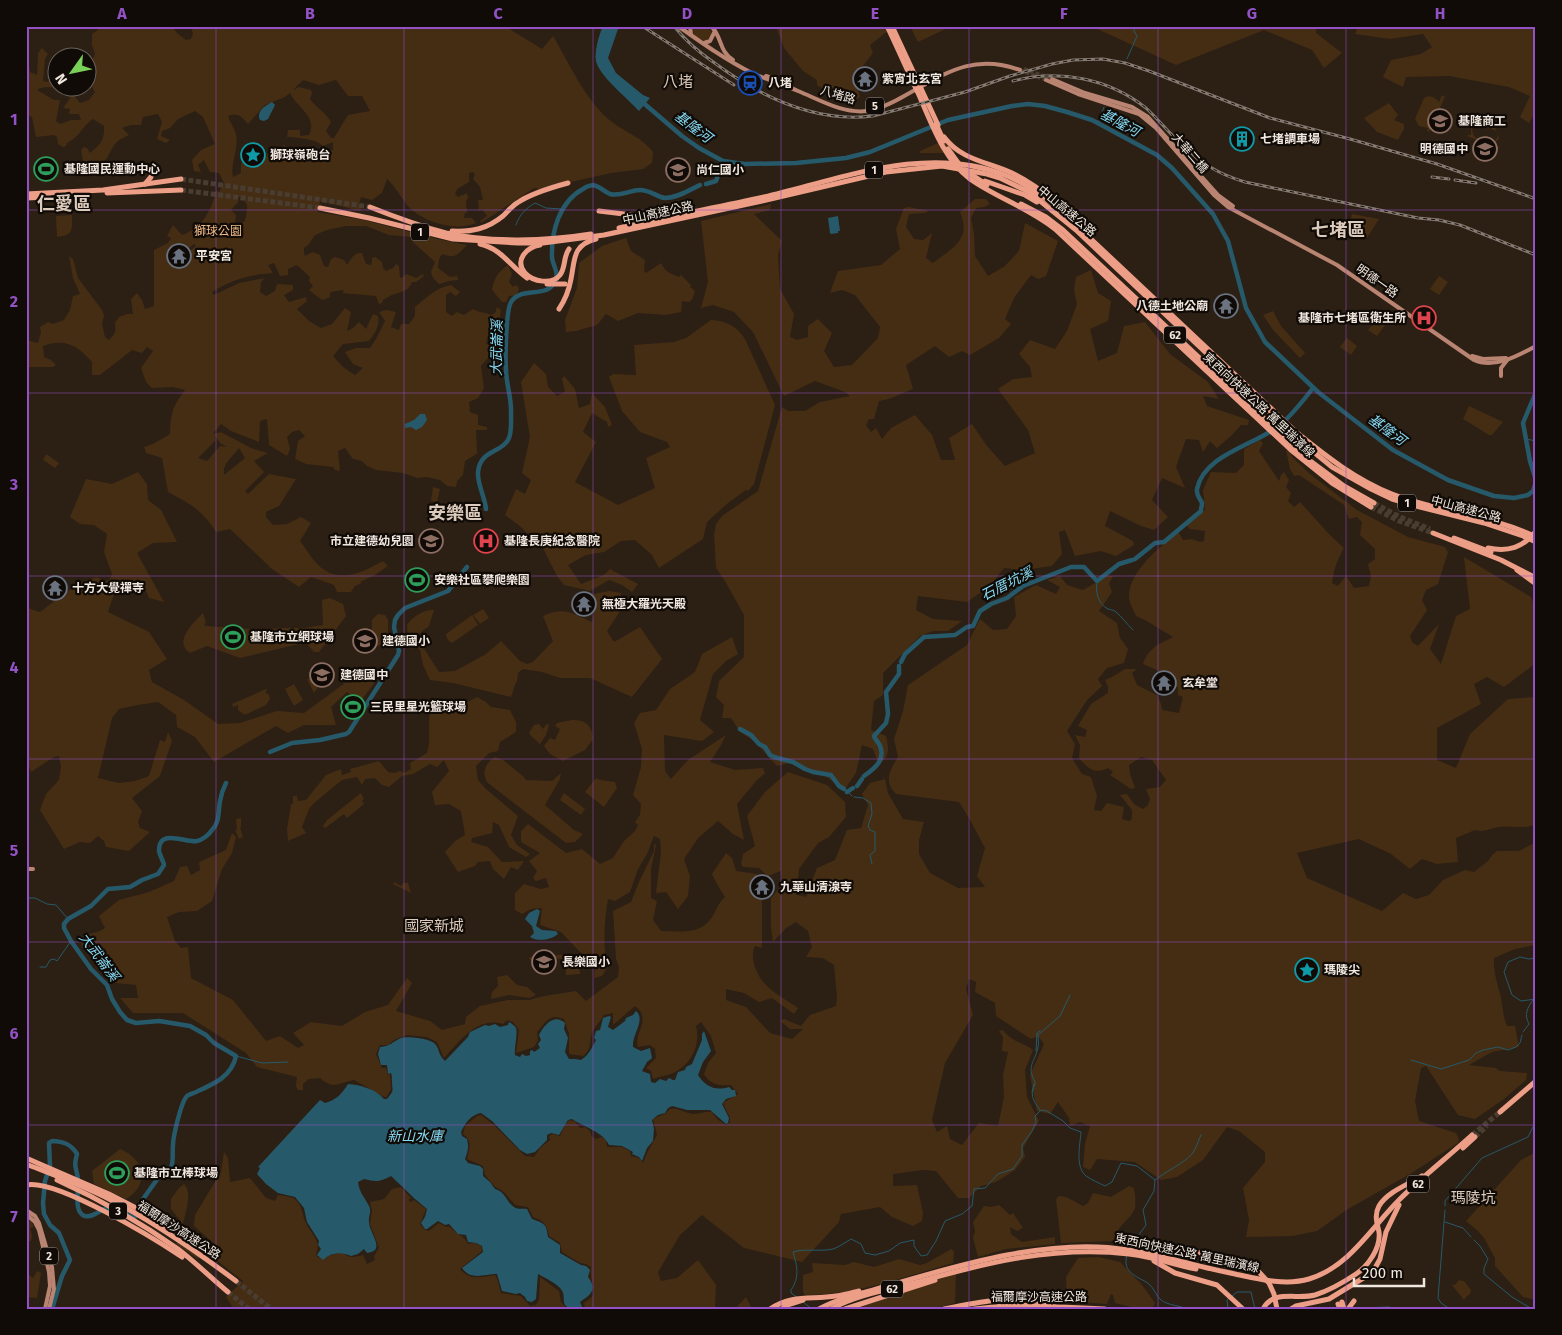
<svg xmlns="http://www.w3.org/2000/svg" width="1562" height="1335" font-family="'Fira Sans','Noto Sans TC',sans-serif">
	<rect width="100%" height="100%" fill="#2c1f14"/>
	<g fill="#452d14" fill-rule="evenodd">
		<path d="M98,26H172L177,33L186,40L191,39L193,34L191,26H509L508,28L542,49L553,36C569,63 583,95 606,117C621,131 641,136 653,152L652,163L643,169L611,173L539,189L534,188L481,223L480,221L487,216L482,209L479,211L478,200H483L480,187L473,179L475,175L473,172L469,173V182L457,189L455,194L458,197L467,193L468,198L466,201L467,213H465L464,217L465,218H472L476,223C455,232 422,222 407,205C400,196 395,186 387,179L382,193L372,200L361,197L359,204L362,207L360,211L320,201L318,212L364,220L437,239L467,245C457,255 456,259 442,254L439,259L438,268L450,277L457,276L458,280L449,281L439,284L433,278L431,272L435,262L413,242L411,237L389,235L366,226H346L327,230L315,235L309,244L304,248V253L305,256L313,252L320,255L324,266L328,267L331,259L335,257L344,260L347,265C351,259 354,252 362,253L366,264L371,265L372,262V258L375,257L382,262L383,268L386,271L393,268L396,264L399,266L400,278L403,277L406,274L416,278L423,274L424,276L416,282H412C408,291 404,291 395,294C390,295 387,298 383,300L382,303L379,304L376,296L342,293L344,291L343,290L331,292L329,298L322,300L309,290L313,286L309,281L310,277L297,265L288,269V275L280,276L274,263L268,265L273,273C248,275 234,279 212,292L214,295L239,283L265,278L261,282L260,292L266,296L275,291L277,284L293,285V290L284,295L289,302L306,297L307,301L297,309L309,321L321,328L332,324L345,308L351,312L347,331L353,328L359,322L366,329L373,314L378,316C380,326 375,333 369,341L343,344L333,356L343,367L355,375L363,368L353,364L345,352L356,348H370L376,339L385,321L379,312L386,310L396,312L391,327L399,330L401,324H409L415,316V307C426,298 437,287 451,285L460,292L456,296L450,292L446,295V312L452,316L457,312L464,315L473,309C479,313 485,312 491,315L495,313L497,307L501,310L500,317L501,324L495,322L491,327L486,344L495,346L494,351L481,366L484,388L478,398L469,402L470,412L478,415V425L487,427V430H476L477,451L478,453L465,461L463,475L457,481L456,487L447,486L440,480L427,477L417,478L403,473L376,470L367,466L362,461L353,459L345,448L338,451L340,471L335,470L333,467L306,464L295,459L298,441L305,436L299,430L292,432L287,437L290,449L287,456L269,445L267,419L260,421L259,442L231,431L221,424L214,432V434L221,432L251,448L268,453L254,461L264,472L245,491L248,494L269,474L296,479L279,506L266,512V517L273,525L287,524L301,517L311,523L300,541C307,550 314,563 323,569C343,583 365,571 383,561L388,566L375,575L360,582L362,583L355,586L351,592H337L334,585L311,577L299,587L272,569L230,529L216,532C202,510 191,504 168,492L162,458L146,453L144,447L153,444L170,434C171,413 172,407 185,390L173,387L152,388L146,382L141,368L153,351L147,347L142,353L132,350L100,375H92V362C77,345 65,338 43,346L44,357L51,360L56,365L53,367H26V340L38,343L41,332L40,327L48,322L53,324L64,320L70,310L73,296L80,294L73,278L69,256L73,259L78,278L102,310L104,315L102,324L105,337L109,340C116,334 116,331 115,323L119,317L127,314H133L131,299L137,293L142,300L145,309L154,306V250L168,243L171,238L167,236L173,225L182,235C202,229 212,209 216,190L219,192L224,183L219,173L210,172L204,160L198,165L201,172L194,171L192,160L201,150L215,144L203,117L195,111L178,119L170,128L162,131L161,136L170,140L166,143L157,139L162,122L158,114L143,117L141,125H131L122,128L129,135L119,140L114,145L107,158L94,172L87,167H84L81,150L84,147L87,148L90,153C100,145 105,140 104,126L93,119C82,126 81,136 67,143L66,146L63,147L58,144L57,137L54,135L36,137L32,117L28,115L29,104L26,102V59L28,61L30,72L37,75L38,53L42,48L48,54L45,59L43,81L48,82L52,75L57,79L58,88H64L63,89C54,89 46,84 37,90L54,100H60L56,121L60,124L71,120H81L79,114H69L70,109L63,108L73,94L80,103L89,100L95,92L92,87L95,80L91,77L88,70L95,54L92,45V34L98,30ZM303,80L319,85L336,80L348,96H362L370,111L348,115L334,138H331L326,131L331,122C325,111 317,109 310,99L312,93L311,90L299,87L293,90ZM290,93C296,107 318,116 309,135L300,136V130H288L287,137C299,138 314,138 323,146L333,142V150C317,157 315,148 301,149C297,150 293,153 290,155L287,147L283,145L279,152L271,149L265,158L243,161L241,164V173L233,177C230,163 239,149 236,135C235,129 230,122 228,116C238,113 241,116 248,124L265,105L285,97ZM239,197H242C250,207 247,209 245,221L238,225L235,223L236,215L231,210L238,202ZM194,244L196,246L188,252L185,263L174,259L170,253L182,245L183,248L187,247L188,249ZM215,436L220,443L227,447L220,446L207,461L198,458L215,441ZM239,448L245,458L224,475C222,463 233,457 239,448Z"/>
		<path d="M692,26C700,26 709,24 712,33L711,36L705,41L694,36Z"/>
		<polygon points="776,26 894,26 870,45 873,53 855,76 860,97 846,104 826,94 828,92 817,85 817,80 803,71 784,48"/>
		<polygon points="910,26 952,26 918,42"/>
		<polygon points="1091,26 1316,26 1316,33 1342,53 1324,68 1312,50 1264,30 1176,65"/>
		<polygon points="1358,26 1536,26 1536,112 1529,123 1520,117 1530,96 1509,87 1449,76 1406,77 1403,87 1383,77 1391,60 1421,54 1432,47 1423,34 1390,39 1355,34"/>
		<path d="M1442,95L1445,97L1429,132L1427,131L1428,128L1419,126L1415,119L1424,98C1430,94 1435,97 1439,102Z"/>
		<polygon points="1389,103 1398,115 1394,120 1404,124 1404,129 1398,140 1377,132 1364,118"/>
		<path d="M1477,122C1488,121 1499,127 1499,139L1492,145L1499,148V149L1467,136L1468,135H1471V127ZM1478,124L1497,131L1498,136L1495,141C1486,145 1469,139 1473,126Z"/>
		<polygon points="950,138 955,153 920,153 920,151"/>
		<polygon points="678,157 680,157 680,159 684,159 686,162 684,177 679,180 676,178 674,180"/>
		<path d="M975,199H986L990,204L984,207L976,208L971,218L974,234L975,256L988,276L1005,266L1019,251L1025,223L1058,241L1046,276L1038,279L1031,275L1014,298L1005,319L1011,324L999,338L970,355L962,351L949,357L935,346L906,365L913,389L889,399L879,401L874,419H869L866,425L871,432L876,428L882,439L891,428L915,415L932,435L941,460H955L949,438L972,424L987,446L1005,466L1035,453L1028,430L998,389L1013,379L1032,377L1030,367L1019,354L1030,340L1055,349L1067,331L1077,304L1074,290L1076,277L1091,270L1098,293L1111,301L1108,321L1090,329L1098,361L1117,353L1124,326L1145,322L1170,354L1208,382L1219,399L1203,396L1207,406L1249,420L1248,425H1241L1232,435L1217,448L1210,441L1203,452L1199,440L1186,439L1176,467L1185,488L1162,478L1152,500L1168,517L1154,530L1141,526L1110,511L1105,526L1133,541L1134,545L1116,556L1101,551L1075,556L1065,530L1059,532L1062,554L1052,566L1023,570L1004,568L990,586L967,602L918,596L916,610L933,619L962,621L948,631H933L920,636L883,673V695L874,701L871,730L886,736C889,750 890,755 879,765L873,749L862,745L856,773L845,789L820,773L789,763L777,766L754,741L740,732L731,718H722L724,705L716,697L719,681L744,657V615L725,581L716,568L714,535L716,524L722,516L758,491L782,407L788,411H805L820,402L850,396L845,392L815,381L784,396L753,332L734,312L713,305L701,308L708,282L701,221L771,204L770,210L754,214L782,241L778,255L780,289L794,314L790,337L797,340L808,337V326L818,319L832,333L824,351L834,367L852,365L878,338L880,327L855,295L842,290L830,293L838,271L881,265L900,249L896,229L904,208L909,207L929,211L925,213L909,214L906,227L914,239L923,240L932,233L926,258L933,263C952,248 972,240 960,212Z"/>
		<polygon points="1352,214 1379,219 1367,238 1348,234"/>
		<path d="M72,215C72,230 74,235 57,237L56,216Z"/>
		<path d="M626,238L631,251L645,260L644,271L646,273L661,263C666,273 670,273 679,277L681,275L691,285L690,287L695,291L692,300L689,302L682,301L681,312L666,315L638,313L618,321L606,314L597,325L576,331L566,332L565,320L577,288L579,263L602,246Z"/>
		<path d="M508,265L512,274L509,282L513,287L516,285L519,288L517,295L509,296L506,302H502L492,290C494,278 498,272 508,265Z"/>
		<polygon points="1439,276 1448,282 1439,295 1430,289"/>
		<polygon points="1273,311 1281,326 1305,353 1300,358 1273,330 1263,315"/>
		<polygon points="1379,315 1388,321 1377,336 1368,330"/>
		<path d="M711,320C726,321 737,326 745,339L775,405L754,484L748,491L746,490L728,503L707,522L703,539L659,568L652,555L635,540L621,541L604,552L586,555L568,565L581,584L604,575L610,569L638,584L632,592L622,585L609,580L590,591L564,585L557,576L544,550L520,526L505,515L516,489L525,494L531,480L522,473L530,437L521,382L534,363L546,374L548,387L557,396L565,392L562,379L564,376L575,389L579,408L590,404L592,393L605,407L612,425L608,427L607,422L592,413L583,432L596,442L575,482L618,505L655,488L646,458L670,447L667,442L640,432L622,411L609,377L613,374L636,375L634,345L674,342L686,338Z"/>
		<polygon points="1347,338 1357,346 1351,355 1340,347"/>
		<polygon points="1469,406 1503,422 1492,435 1489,435 1463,419"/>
		<path d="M1260,440L1263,443L1259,451L1279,481L1281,475L1284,472L1289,480L1286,487L1291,493L1288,501L1294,507L1300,502L1329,534L1344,548C1337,561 1334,568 1332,583L1338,586L1346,576L1354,588L1369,586L1371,576L1368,564L1375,559V549L1360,535L1362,522L1357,517L1349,519L1344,505L1299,475L1294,476L1290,469L1286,450L1289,451L1293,458L1310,474L1357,510L1408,537L1445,547L1448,552L1438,584L1426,590L1422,600L1427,610L1410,636L1412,642L1418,646L1439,624L1430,649L1441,664L1456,616L1470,609L1464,557L1531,597L1536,609V663L1504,687L1487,677L1474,684L1481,704L1437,728V760L1456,768L1470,734L1508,699L1536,697V755L1534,758L1536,762V824C1524,830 1512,825 1499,827C1491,828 1483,833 1475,830L1456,838L1458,862L1437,864L1422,859L1410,869L1391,854L1359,839L1297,853L1307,878L1382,911L1403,893L1416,899L1429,895L1443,880L1465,870L1474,872L1488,861L1493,854L1497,851H1519L1536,842V945L1515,949L1494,958C1493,972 1498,985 1501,998C1503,1009 1503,1016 1507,1026H1515L1519,1047L1492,1052L1469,1065L1496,1068L1500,1071L1527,1073L1526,1080L1504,1099L1475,1119L1458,1115L1426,1066L1421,1068L1415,1101L1419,1121L1456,1133L1459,1139L1458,1143L1410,1174L1348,1209L1317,1231L1293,1236L1246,1237L1249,1220L1243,1188L1265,1162V1152L1239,1131L1227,1127L1203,1160L1177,1177L1161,1180L1135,1162L1097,1159L1090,1170L1083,1167L1085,1144L1090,1126L1080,1122L1070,1126L1069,1118L1058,1102L1050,1114L1037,1111L1030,1075L1044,1044L1038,1036L1031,1039L996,1016L995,1003L975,992L976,982L969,979L966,989L973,1015L945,1063L932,1120L937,1132L947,1126L950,1139L962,1145L979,1123L998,1126L1004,1097L1003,1075L1008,1052L1002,1051L1003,1037L999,1031L1003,1030C1009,1040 1023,1043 1033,1050L1025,1070L1027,1097L1039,1121L1023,1148L1025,1157L1015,1170L996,1182L981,1186L969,1198H958L936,1171L923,1170L893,1174V1186L917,1185L923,1213L922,1221L913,1226L892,1217L880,1207L841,1214L839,1222L802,1262L744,1248L702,1215L680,1235L658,1272L661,1281L677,1278L698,1260L716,1285L715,1309H585L584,1303L593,1296C595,1284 589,1280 591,1267L586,1264L580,1263L562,1252L560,1243L549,1236C547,1225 544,1221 533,1217L528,1207L515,1205C509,1198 504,1190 495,1187L485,1175L483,1166L467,1159C469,1149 473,1141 463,1134L465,1126L477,1116L481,1115L495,1126L525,1156L534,1157L540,1148L550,1140L549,1136L552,1134L560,1136L565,1125L569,1120L575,1121L580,1128L585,1127L590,1131L592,1137L597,1139L601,1137L606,1140L607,1147H622L630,1151L631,1156L639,1158L643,1163L647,1153L657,1135L653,1119L666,1113L670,1109C679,1107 686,1114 695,1114C700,1114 706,1111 712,1112L717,1119L726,1125L730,1122V1118L723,1103L738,1094L731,1085C720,1086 710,1085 704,1074L708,1063L716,1053L711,1036L701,1022L696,1026C701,1045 691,1065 673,1073C667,1076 660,1076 653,1079L651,1071L646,1068L656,1058L655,1049L650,1045L638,1047C633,1033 653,1019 635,1006L613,1025V1013L604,1015C601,1021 594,1027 592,1033C589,1043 592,1049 583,1056L569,1054V1034L564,1019C549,1013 547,1021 537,1032L538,1040L534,1047L516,1053L519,1030L513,1022L507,1020L503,1024C477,1016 460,1041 444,1058L437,1042L427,1037L407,1035L394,1040L388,1045H380L376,1054L382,1068H386L388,1075L390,1074L391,1089L386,1098L354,1080C338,1083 334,1090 320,1078L309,1079L303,1084V1090H298L296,1086L297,1077L257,1067L246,1053L183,1013H133L120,998H138L136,985L115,983L100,967L95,956L82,948L80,938C89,932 97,934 105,928L99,916L119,900L149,892L174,881L180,867L187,866L191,875L200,870L199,862L226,850L232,833L236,837L232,853L222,869L212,901L197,911L179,912L167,917L175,941L181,948L188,947L191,978L233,1000L266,1041L280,1036L298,1048L304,1045L293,1033L311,1022L342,1026L365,1012L388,1005L407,978L412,983L396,1011L430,1021L442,1030L465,1024L466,1017L480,1006L508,1000H529L544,996L576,991L586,1001L618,977L619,967L616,959L613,911L631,902L639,882L654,851V844L656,845L651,869V898L657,901L653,920L661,931C678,931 698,935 710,920C716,913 716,905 725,897L717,884L712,874L726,853L732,858L736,871L757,874L760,880L757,888L762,900V948L755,946C749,958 757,976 766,985C775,994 788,1001 798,1008L794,1014L772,998L759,1002L744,993L726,989V1000L746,1007L770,1033L792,1039L803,1029H790L780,1021L784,1019L801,1026L810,1015L836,1006L837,997L834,965L823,958L806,957L812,947L808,931L796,922L785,929L773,942L771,927V898L782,885L781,871L768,876L759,868L743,867L741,864L743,854L755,846L747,816L765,792L788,772L827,785L845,802L846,817L829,837L818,843L799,869L797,895L806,897L817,868L835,860L847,830L861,828L868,805L862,794L870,783L885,779L888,793L903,819L924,822L919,840V854L930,873L958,888L985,887L977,876L985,848L969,818L959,802L896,794C883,781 890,770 898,757L894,739L903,711L908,685L967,645L980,619L993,630L1007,629L1016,616L1014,597L1036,585L1056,594L1060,587L1047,580L1060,576L1067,585L1083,590L1107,576H1113L1109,583L1112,592L1099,611L1117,623L1120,638L1128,649L1124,663L1107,668L1098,679L1102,686L1087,700L1067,731L1075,744L1072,758L1082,774L1091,777L1097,796L1094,810L1101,811L1107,803L1124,807L1122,819L1129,821L1132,819V810L1120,795L1127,794L1134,804L1143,809L1148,805L1150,799L1146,789L1160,787L1166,780L1152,760L1141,757L1129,765L1130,774L1135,788L1131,789L1110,775L1113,772L1108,768C1095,775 1087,768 1079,758L1080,745L1075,735L1085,737L1087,730L1078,726L1091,704L1108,693V687L1105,680L1112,677L1125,669H1137L1132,673L1137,685L1157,695L1161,704L1162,710L1179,713L1183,697L1178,695V688L1172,684L1159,671L1143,664C1150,646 1158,645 1173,637L1145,620L1136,616C1134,611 1129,603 1129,597C1129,570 1160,548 1178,531L1183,540L1192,539L1200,542L1204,541L1205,531L1190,529L1186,525L1205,510L1203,490L1211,472L1236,473L1244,465V449Z"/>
		<polygon points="46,454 59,463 55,468 43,460"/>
		<path d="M138,472L147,484L148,500L161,510L177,542L153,543L137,553L164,602L149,598L142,581L115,591L108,612L149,632L167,659L149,670L152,682L184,700L218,724L240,723L277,711L304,713L345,683L376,681L360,702L347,692L331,707L336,725H304L288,733L276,726L214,762L195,737L177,727L176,715L158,702L138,705L119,709L112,718L98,778L119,783L135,781L149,776L160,740L165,742L168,732L172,741L160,776L132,798L142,811L138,822L140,828L150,832L129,851L106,847L104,841L98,836L90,843L80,842L64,849L40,810L46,794L59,780L61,767L59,756L54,757L31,772L26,759V605L30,609L40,612C58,599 76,582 97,577L105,582L110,579L112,574L104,552L107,534L94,525L80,524L70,517L86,479L112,484Z"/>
		<polygon points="433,487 440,489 437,502 431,501"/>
		<path d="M609,591L621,593L619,613L607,631L614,642L640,627L662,659L632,697L590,678H560L542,672L523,669L518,673L517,682H516L511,697L453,683L430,680L423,665L420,650L408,638L407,625C412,617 424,609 434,610L429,626L416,636L439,672L455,671L486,654L501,641L520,661L527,664L533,662L553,641L543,616C565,606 572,614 592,622C595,612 595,604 589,595Z"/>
		<path d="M330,598L343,604L346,616L319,652H314L307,644L303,643L240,658L207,646L190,653C173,642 193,623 203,613L206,623L204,624L205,626L262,630L281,628H304L323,625L322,600Z"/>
		<polygon points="483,609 489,618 480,624 473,615"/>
		<polygon points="378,614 385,615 388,620 388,643 379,646 372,644 372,620"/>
		<path d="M472,615L478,625L452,643C448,641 446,638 446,634Z"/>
		<path d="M732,637L738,654L726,661L713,674L700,720L714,732L702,741L664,735L665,771L671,779L688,760L726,735L721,745L710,762L735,770L763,768L765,773L756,781L737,804L744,840L733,834L718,821L698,838L684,859L690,876L688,896L678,909L666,892L656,893L661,852L660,839L654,836L647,854L638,869L630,892L615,901L608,899C604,925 603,942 607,968L602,976L594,978L595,962L580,952L561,932L540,925L542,908L531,909L522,914L515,910V893L524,884L541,889L549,887L546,878L536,881L533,878L537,871L529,861L540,853L521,842V831L528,824L566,853L582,849L600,864L613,858L624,841L635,831L638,825L635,822L640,815L641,804L633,795L641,767L642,749L634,723L640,713L656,710L670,689L695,672L702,654Z"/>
		<polygon points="307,679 318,680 320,684 314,693"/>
		<polygon points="294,684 303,700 294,706 285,689"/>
		<polygon points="266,689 267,690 265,692 269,695 270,699 266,705 247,714 243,714 238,710 238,705 233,707 232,704"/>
		<path d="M477,697L486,702L491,707L510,710L516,722V732L500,742L498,751L489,753L476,766L478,780L486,789L518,816L511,835L517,845L530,854L526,857L509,847L499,825L493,822L492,833L472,838L471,842L488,847L502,862L524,861L518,870L511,867L504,879L493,869L490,861L478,862L475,866L458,872L445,852L455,841L465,835L461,811L449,804L435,805L432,792L449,771L444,760L437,767L430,764L413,774L402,776L389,787L382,785L375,778L365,779L362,785L357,777L342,780L314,803L309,809L302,827L306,833L288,841L287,829L291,804H293V796H297L298,801L306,800L326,775L341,769L342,775L351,772L350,769L379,761L388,772L394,773L400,771L404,773L411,769L410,763L427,753C432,737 426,720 432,704L452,700L466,703Z"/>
		<path d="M572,720C586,720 592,725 593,739L585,750L563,761L550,754L544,746L550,738L555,740L560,729L555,726L557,723Z"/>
		<polygon points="539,724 543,729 547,724 549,725 546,735 540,744 531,736 529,733 534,725"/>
		<path d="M495,757L503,760L524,777L526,780L552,781L561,773L560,779L545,805L574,830L583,834L575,842L566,843L488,783C481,774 485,763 495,757Z"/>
		<polygon points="596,778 600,780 615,782 617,788 604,807 585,792"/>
		<polygon points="361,793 364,799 362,801 364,804 347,818 344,814 325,828 323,826 327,820"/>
		<polygon points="564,793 585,809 581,815 560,800"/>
		<polygon points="241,818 241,827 240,828 243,837 239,839 235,830 237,830 236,819"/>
		<polygon points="394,882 401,886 403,883 408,883 411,893 393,884"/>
		<polygon points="572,954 572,958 530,960 529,957"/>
		<polygon points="579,961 580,974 566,975 565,962"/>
		<polygon points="507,975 517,985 527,987 536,995 529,998 509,995 491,999 492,992 498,986 497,977"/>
		<path d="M120,1149C145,1159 150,1185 126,1199L94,1184L92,1171Z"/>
		<path d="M224,1152L228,1158L230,1182L250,1178L266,1198L275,1201L278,1195C285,1196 292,1196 297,1201C303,1208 302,1215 306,1223C311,1234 322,1241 316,1254L318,1258L319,1257L323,1260L328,1256L342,1252C348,1259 356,1257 363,1255L367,1264L375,1260L374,1256L379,1248L370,1224L372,1211L370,1202L384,1199L392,1189L401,1187L411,1198L408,1200L411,1202L414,1200L426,1209L420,1224L425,1230L429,1231L439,1223L446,1227H450C456,1234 464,1235 468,1244L475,1243L481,1246L482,1251L460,1269C470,1281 481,1277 495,1275L497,1278L501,1293L521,1296L530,1306L536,1305L539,1299L540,1277L559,1291L561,1302L567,1309H234L226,1297L243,1281L214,1258L217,1246L194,1226L195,1215L221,1172Z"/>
		<polygon points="1536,1152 1536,1300 1523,1297 1495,1266 1495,1258 1484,1238 1478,1231 1466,1221 1521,1160"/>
		<path d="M184,1184C193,1193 185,1213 183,1224L171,1209V1199L179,1188Z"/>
		<path d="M1129,1186L1134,1188C1135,1194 1136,1202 1135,1208C1131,1220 1117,1224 1114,1241L1061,1243L1056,1199L1059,1196C1067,1196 1075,1202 1083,1206L1088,1203L1093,1193L1111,1197Z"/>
		<polygon points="999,1205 1010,1215 1013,1213 1023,1228 1017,1231 1010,1227 1011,1234 1022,1242 1055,1237 1055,1244 1006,1249 978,1257 973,1238 975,1231 973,1222 984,1206 991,1207"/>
		<polygon points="26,1217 31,1221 34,1227 30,1228 32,1235 31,1241 27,1242"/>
		<polygon points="181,1237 203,1251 198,1259 176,1244"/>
		<path d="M951,1249L954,1251L953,1263C904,1277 856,1295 805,1295L803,1292V1275L813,1272L812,1263L845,1265L854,1262L874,1267L899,1259L920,1265L927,1263Z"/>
		<polygon points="1099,1257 1120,1262 1142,1285 1155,1303 1152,1309 1139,1309 1115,1303 1113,1295 1111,1294 1107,1304 1067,1301 1066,1277 1078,1258"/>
		<polygon points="37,1271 41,1273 37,1298 26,1297 26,1273 33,1278"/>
		<polygon points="956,1274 955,1303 932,1309 855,1309 923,1284"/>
		<polygon points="1459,1280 1464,1281 1471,1290 1470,1294 1465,1298 1464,1300 1452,1285 1455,1285"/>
		<polygon points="746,1297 752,1309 735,1309"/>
	</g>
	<g fill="#265a6a">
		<path d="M603,26H619L608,58L616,73L643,95L650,98L639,111C628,99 602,78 597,64C593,55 599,35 603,26Z"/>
		<path d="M272,102L275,105L268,119L264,121L260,120C256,111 265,106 272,102Z"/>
		<polygon points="838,216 840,231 838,231 838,233 831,234 830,233 828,218"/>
		<polygon points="420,414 425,414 427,420 422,427 416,430 411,427 405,428 405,424 414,420"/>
		<path d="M537,909L540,911L536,926L542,930L556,931L558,934C551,940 538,942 530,937L534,933L532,926L525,919L529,913Z"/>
		<path d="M636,1011C646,1020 632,1034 633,1047L641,1051L650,1048L652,1058L647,1062L642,1071L650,1074L651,1082L655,1083L660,1079L666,1081L669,1078L673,1080H675L678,1072L685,1070L686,1067L692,1064L702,1040V1034L704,1031L711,1051L703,1062L698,1075C706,1087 715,1091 729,1087L732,1090H735L736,1096L726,1099L722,1104L729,1118L728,1123L726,1124L710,1110H687L672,1106L668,1108L665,1113L658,1115L652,1120L654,1129L653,1141L647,1148L642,1161L639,1157L632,1154L633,1152L622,1146L609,1145C603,1132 584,1127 572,1119L568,1120L559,1135L551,1133L547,1135V1140L535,1152L527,1154L520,1150L492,1121L481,1113C472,1114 465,1123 461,1132L462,1136L467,1139C469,1147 468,1151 465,1159L468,1163L480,1166L483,1169V1176L490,1182L495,1189C506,1192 506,1202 514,1207C518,1210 523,1208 527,1209L532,1219C545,1224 546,1223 548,1237L560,1245V1253L581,1265L586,1266L590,1270L588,1277C598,1290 590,1295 580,1302L583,1309C553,1309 570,1298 560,1288C554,1282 545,1278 538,1274L536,1299L532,1302L527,1301L525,1297L520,1293L516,1294L502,1291L497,1274C484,1274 471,1281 462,1268L483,1252L482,1246L476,1243L468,1242L466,1235L458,1234L449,1224L445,1225L438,1221L427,1229H425L421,1223L425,1217L427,1209L415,1199L391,1176C380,1182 376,1182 364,1179L358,1182C359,1192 365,1198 369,1206C372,1212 368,1216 369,1222C369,1233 387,1251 367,1253L364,1249L358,1254L351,1256C341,1252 332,1252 323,1260L317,1255L321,1249L318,1245L319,1241L307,1222L304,1208L295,1197L278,1193L266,1184L257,1174L260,1168L258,1167L320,1100L325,1103C336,1100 342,1094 348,1084C360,1085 376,1089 384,1099H387C395,1089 392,1092 392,1081C391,1073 393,1081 391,1073L388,1074L387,1065H381L378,1054L380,1047C391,1046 392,1042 401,1038C408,1036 431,1039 435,1044C440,1049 437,1053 445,1061L468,1037L470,1032L485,1025L489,1026L495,1024L500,1027L508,1025L509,1022C511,1023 515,1026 516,1028C518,1033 514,1048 515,1055L520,1057L522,1054L526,1056L530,1055V1051L532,1050L534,1052L540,1048L538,1044L541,1040L539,1035C544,1025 554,1013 565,1023L564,1029L568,1038L565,1052L569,1059H575L581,1060C589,1055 591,1049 596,1040L594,1038L596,1031L600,1030L603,1018L609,1016L611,1017L608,1027L613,1030L625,1021L626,1018L633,1015Z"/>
	</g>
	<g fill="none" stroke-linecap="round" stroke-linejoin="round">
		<g stroke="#265a6a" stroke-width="1">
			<polyline points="1127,59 1137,36 1134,31 1134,26"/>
			<polyline points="1098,123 1104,107"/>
			<path d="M516,225C520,214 525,209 535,203L546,208L562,209"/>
			<polyline points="1526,439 1536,441"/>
			<path d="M1098,580C1094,590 1098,604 1108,609C1111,610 1114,610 1116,612C1122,617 1127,624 1133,630"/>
			<polyline points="848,792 852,796"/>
			<polyline points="854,797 863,798 871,803 872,814 868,826 870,830 875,832 875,851 870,855 872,864"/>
			<polyline points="26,898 35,898 47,904 56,905 68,919"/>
			<polyline points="1536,958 1529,959 1520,957 1508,962 1504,972 1512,995 1521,1001 1536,999"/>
			<polyline points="40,967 46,967 50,960 54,959 57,961 71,941"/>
			<path d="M1523,1032L1529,1024C1524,1015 1527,1008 1533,1000"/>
			<polyline points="1036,1051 1037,1033 1040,1031"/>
			<polyline points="236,1056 262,1063 288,1062"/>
			<polyline points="1411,1060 1441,1069 1469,1060 1476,1053 1483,1050 1498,1047 1508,1050 1516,1047 1520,1043 1522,1035"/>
			<polyline points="1032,1092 1035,1084"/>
			<path d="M1040,1110C1032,1100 1030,1094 1035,1082C1026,1065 1035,1063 1038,1047C1039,1044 1038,1039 1038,1035L1060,1016L1070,995"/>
			<path d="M1155,1180C1165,1172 1184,1163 1192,1154C1196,1149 1198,1141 1201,1135"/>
			<polyline points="1445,1206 1445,1201 1482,1158 1528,1137 1536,1121"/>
			<polyline points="1445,1210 1438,1298 1441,1303 1450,1309"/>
			<polyline points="1445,1222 1463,1228 1471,1237"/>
			<polyline points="1474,1240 1480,1246 1488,1259 1484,1268 1484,1274 1512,1297 1532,1309"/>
			<path d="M1127,1255C1121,1274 1140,1277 1149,1284C1154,1288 1156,1296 1161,1300C1167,1305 1181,1306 1188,1309"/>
			<polyline points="1232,1296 1237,1292 1251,1292 1255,1309"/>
			<path d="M798,1298L791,1293V1290C800,1277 797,1266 793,1252C806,1248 820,1252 833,1249C839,1247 846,1242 851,1239L861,1244L865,1253L875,1255L889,1251L900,1243L914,1240V1246L921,1256L927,1255L936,1241L945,1221L962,1214L972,1206L974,1189L985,1188L998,1174L1013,1169L1022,1156V1145L1032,1131L1036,1122L1035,1116L1041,1110L1047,1111L1063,1121L1070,1128L1081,1132C1080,1145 1075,1167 1086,1176C1092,1180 1099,1183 1105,1186L1112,1182L1121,1163L1137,1166L1155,1180L1154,1191L1143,1210L1146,1225L1133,1243L1130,1249"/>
			<polyline points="803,1302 812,1309"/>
			<polyline points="1358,1308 1390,1307 1392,1309"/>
			<polyline points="1228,1309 1227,1300 1229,1298"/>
		</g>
		<g stroke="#265a6a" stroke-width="4.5">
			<polyline points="640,100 682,136 699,148 723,161 744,164 796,163 846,158 870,152 948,120 1012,106 1028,104 1045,106 1067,112 1092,120 1157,155 1172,168 1213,214 1228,241 1246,308 1265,342 1318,392 1393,450 1448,480 1494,496 1514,498 1528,495 1533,491 1536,482"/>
			<polyline points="706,184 716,181 723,161"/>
			<polyline points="1536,392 1523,423 1530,461 1536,480"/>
			<path d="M486,509C485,497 477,484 478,472C480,450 501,453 508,440C512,434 511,422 511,414C512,399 506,384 506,369C505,357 506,311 511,302C522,285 548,300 556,280C559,272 553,266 552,258C551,232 559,202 583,189C597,180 600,190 610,194C620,197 630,190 640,190C650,190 657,197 665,198C677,198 690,190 700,185"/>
			<path d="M1135,559L1155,543L1164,542L1201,511C1201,508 1202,506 1202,503C1200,498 1196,496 1197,489C1204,454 1256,445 1280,425C1293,414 1303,401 1313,388"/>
			<polyline points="901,662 905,654 924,637 955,635 967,627 973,626 980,611 991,604 1007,598 1023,586 1071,567 1084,567 1097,581 1119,564 1132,560"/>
			<polyline points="740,729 751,735 759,744 765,747 770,755 774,757 793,762 805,769 813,772 831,775 839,786 844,789"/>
			<polyline points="270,752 292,743 320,740 346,734 349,732 398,655 399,651 394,627 395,620 398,615 405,608 448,591 467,567"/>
			<path d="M864,776C874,769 886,760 880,746C879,742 875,740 874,736L886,723L888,714L886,692L899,674V666"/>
			<polyline points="857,786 862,779"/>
			<polyline points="847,792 853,788"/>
			<path d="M120,1209L133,1218L136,1216L139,1205L148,1192L161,1174L171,1168C174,1160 172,1154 173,1145C173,1137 181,1102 187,1096C189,1094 195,1093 198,1091C214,1084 232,1076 236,1056L214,1043L206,1035L190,1026L159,1021L136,1023L127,1020L120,1012L112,999L107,985L91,969L71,941L64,928V924L68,919L91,906L108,889L130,887L142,880L158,874L164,865C163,860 160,856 159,851C158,827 188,844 197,841C202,840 209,835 212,830C220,822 218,812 220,801C221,795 223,789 226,783"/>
			<path d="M52,1309L62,1276L70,1260L59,1233L50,1225L44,1214L43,1203L45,1181L50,1166L49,1143L52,1141C63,1141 71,1144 77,1154C73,1169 77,1167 78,1180C79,1189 73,1213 85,1216C94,1218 102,1208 110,1207"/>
		</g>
		<g stroke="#493d32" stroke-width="4" stroke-dasharray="4 2" stroke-linecap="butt">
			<polyline points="1024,69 1052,79"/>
			<polyline points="1020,70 1046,80"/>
		</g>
		<g stroke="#493d32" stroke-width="5" stroke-dasharray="5 2.5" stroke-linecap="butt">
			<polyline points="181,179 370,207"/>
			<polyline points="181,190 320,208"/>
			<polyline points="1374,503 1400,517 1430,529"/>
			<polyline points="1371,507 1399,521 1433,533"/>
			<polyline points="1472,1135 1500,1112"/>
			<polyline points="1475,1137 1487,1126"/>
			<polyline points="236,1281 271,1309"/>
			<polyline points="228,1292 249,1309"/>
		</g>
		<g stroke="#b98471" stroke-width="4">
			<path d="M678,26C702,43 726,60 752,73C767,80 783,84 798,91C820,100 843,114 867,111C881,109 894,102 906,95C946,73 973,53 1020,70"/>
			<polyline points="690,26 691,35"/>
			<path d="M711,26C723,38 718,50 733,60"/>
			<polyline points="704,43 710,41 715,31"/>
			<polyline points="766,76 781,81"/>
			<polyline points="1052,79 1085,93 1132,107 1148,117 1218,195 1233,206"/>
			<path d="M1046,80L1078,94L1139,114L1156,128L1214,195L1228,207L1337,265L1474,360C1494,369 1518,356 1536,346"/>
			<polyline points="1472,356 1483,359 1506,358"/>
			<polyline points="1501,376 1501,368 1508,359"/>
			<polyline points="26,869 33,869"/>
			<polyline points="26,1210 35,1216 39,1223 52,1267 54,1289 49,1309"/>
			<polyline points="26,1214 35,1222 39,1230 49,1272 50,1286 45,1309"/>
		</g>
		<g stroke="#ed9e87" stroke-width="5">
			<path d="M887,26C898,49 908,72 919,95C932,125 944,159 970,179C997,198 1029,208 1055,229L1291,450L1332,483L1371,507"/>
			<polyline points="892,26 938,125"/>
			<polyline points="936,124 944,141"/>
			<path d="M944,137C961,160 988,162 1012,173C1027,180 1041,190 1054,201"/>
			<polyline points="948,149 959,164"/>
			<polyline points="965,170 987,185"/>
			<polyline points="985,181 1025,195 1037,202"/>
			<polyline points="145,184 151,177"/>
			<polyline points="107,193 181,190"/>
			<polyline points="26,194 103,190 181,179"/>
			<polyline points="26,198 49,197"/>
			<polyline points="1021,204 1046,217 1063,230 1305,457 1344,486 1374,503"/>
			<path d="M370,207C395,217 420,226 446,233C488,243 548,241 591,234"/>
			<polyline points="320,208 369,218 453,239 518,243 543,243 604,235 762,201 886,172 942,166 987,174 1000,178 1029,192 1076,230 1293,435 1332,467 1371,489 1392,499 1420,507 1484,523 1523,536 1536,542"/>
			<polyline points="599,211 657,218"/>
			<path d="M619,228C667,216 716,208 764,197C841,179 926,144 1005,175C1025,183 1042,196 1059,209L1296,432C1326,456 1356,480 1392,494C1439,512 1490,515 1536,537"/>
			<path d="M452,231C472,232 487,229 503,216C508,211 512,206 517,203C530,194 553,187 568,183"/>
			<path d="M480,244C502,249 510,266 527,278"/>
			<path d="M540,245C527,247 514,260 525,273C533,282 552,285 560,275C566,267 563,257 569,249"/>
			<polyline points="547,284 565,284"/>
			<path d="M559,309C565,300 569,290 571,279C575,260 572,245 596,239"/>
			<polyline points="1433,533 1501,560 1536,578"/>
			<polyline points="1454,538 1491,552"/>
			<path d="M1488,548C1508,552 1523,548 1536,531"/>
			<polyline points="1517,570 1536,584"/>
			<polyline points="1500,1112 1536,1081"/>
			<polyline points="1463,1148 1475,1137"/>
			<polyline points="26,1158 109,1194 138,1209 165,1226"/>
			<path d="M26,1164C54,1175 84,1186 111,1200C156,1223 196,1251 236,1281"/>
			<path d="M57,1180C99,1199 140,1222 178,1249C195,1262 211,1278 228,1292"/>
			<path d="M26,1185C56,1178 155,1239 182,1257"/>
			<polyline points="1147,1252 1189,1250 1248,1267 1259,1272 1269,1283 1274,1294 1277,1309"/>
			<polyline points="1154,1261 1175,1273 1217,1285 1243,1309"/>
			<polyline points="1342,1302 1344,1309"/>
			<polyline points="1338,1304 1340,1309"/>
			<path d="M770,1309C793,1294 811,1300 836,1296C844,1295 851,1293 859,1291"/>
			<polyline points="782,1309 787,1305 803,1300"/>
			<path d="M819,1309C841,1297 867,1292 891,1285C962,1264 1054,1237 1128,1250C1164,1256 1199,1267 1235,1274C1258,1279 1286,1286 1309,1279C1349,1267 1371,1228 1399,1200C1422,1177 1448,1157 1472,1135"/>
			<path d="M831,1309C856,1295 887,1290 915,1283C984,1263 1056,1245 1129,1254C1151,1256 1174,1265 1196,1269"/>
			<polyline points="845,1309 935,1280"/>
			<path d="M944,1309C973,1303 1014,1294 1044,1303"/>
			<polyline points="974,1309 1014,1305 1105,1309"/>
			<path d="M1263,1309C1273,1289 1297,1300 1315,1295C1328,1291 1344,1282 1356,1274C1368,1266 1381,1248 1379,1232C1377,1223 1374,1215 1379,1206C1387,1192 1409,1184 1422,1176"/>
			<polyline points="1291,1309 1296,1306 1329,1299 1365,1277 1374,1270 1380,1259 1386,1232 1399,1205"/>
			<polyline points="1348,1309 1354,1301"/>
		</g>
		<g stroke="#857a71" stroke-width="3">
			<g id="rail">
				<polyline points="642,26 734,85"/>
				<path d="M674,26C686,42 700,53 716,64C761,97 816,123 873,116L965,92L1010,76L1052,64L1073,60L1103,59L1125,63L1149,71L1270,118L1350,139L1437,164L1536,199"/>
				<path d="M1013,81C1059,69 1108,78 1146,108C1159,120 1170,134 1183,146C1201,164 1221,175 1245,182L1418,218L1439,220L1460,225L1536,255"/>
				<polyline points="1432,177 1449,179"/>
				<polyline points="1455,180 1476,183"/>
			</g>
		</g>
		<use href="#rail" stroke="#100b06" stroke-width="1" stroke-dasharray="4" stroke-linecap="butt"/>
	</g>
	<path fill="none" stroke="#9251c5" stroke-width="1" stroke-opacity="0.55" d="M216,26V1309M404,26V1309M593,26V1309M781,26V1309M969,26V1309M1158,26V1309M1346,26V1309M26,210H1536M26,393H1536M26,576H1536M26,759H1536M26,942H1536M26,1125H1536"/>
	<defs>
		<g id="temple-ring" transform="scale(1.25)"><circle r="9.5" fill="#100b06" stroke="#6b7280" stroke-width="1.5"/><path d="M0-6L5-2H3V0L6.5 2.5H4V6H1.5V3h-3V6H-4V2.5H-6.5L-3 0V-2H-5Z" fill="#6b7280"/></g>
		<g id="station-ring" transform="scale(1.25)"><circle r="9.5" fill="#100b06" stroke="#1a4fb4" stroke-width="1.5"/><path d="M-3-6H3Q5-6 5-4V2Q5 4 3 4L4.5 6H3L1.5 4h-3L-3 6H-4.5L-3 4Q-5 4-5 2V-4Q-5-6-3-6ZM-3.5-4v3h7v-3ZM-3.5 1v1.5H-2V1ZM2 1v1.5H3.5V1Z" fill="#1a4fb4"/></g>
		<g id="school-ring" transform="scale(1.25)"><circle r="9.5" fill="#100b06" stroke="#8d6e63" stroke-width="1.5"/><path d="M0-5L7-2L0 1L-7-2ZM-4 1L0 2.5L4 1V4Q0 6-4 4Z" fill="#8d6e63"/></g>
		<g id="building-ring" transform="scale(1.25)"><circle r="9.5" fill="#100b06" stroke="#0f9aa8" stroke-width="1.5"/><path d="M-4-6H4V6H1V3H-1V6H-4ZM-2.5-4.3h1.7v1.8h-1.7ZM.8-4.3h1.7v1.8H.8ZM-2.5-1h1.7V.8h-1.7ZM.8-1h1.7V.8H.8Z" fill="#0f9aa8"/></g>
		<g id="sight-ring" transform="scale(1.25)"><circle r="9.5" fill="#100b06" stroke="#0f9aa8" stroke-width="1.5"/><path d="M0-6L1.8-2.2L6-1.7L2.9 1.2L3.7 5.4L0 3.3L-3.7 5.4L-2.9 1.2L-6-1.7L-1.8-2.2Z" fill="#0f9aa8"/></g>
		<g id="stadium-ring" transform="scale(1.25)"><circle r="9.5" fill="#100b06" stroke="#2e9e5b" stroke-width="1.5"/><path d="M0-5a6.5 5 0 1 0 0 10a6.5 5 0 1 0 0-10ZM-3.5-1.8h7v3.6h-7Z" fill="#2e9e5b"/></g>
		<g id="hospital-ring" transform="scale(1.25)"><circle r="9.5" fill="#100b06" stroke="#e0444e" stroke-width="1.5"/><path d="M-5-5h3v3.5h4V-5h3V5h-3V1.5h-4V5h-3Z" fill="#e0444e"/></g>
	</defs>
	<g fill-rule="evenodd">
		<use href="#temple-ring" x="865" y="79"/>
		<use href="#station-ring" x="750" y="83"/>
		<use href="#school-ring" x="1440" y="121"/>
		<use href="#building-ring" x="1242" y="139"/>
		<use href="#school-ring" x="1485" y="149"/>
		<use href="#sight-ring" x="253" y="155"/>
		<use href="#stadium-ring" x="46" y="169"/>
		<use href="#school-ring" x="678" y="170"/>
		<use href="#temple-ring" x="179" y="256"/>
		<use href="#temple-ring" x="1226" y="306"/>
		<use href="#hospital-ring" x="1424" y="318"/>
		<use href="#school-ring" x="431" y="541"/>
		<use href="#hospital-ring" x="486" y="541"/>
		<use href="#stadium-ring" x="417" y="580"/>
		<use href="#temple-ring" x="55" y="588"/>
		<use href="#temple-ring" x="584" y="604"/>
		<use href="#stadium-ring" x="233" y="637"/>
		<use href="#school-ring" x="365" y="641"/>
		<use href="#school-ring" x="322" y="675"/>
		<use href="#temple-ring" x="1164" y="683"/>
		<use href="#stadium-ring" x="353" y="707"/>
		<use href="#temple-ring" x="762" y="887"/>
		<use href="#school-ring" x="544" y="962"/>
		<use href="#sight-ring" x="1307" y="970"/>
		<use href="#stadium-ring" x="117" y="1173"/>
	</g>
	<g text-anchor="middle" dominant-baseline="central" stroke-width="4.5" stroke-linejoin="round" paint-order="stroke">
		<g fill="#100b06" stroke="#ada59e" stroke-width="1">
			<rect x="866" y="97.5" width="18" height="17" rx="4"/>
			<rect x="865" y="161.5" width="18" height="17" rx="4"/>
			<rect x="411" y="223.5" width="18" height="17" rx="4"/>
			<rect x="1164" y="326.5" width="22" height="17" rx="4"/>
			<rect x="1398" y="494.5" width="18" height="17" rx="4"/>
			<rect x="1407" y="1175.5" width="22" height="17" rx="4"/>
			<rect x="109" y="1202.5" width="18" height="17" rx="4"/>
			<rect x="40" y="1247.5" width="18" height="17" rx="4"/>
			<rect x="881" y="1280.5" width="22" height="17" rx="4"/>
		</g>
		<g font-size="11" font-weight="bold" fill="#f0e7df">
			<text x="875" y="106">5</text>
			<text x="874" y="170">1</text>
			<text x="420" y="232">1</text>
			<text x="1175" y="335">62</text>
			<text x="1407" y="503">1</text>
			<text x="1418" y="1184">62</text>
			<text x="118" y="1211">3</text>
			<text x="49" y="1256">2</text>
			<text x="892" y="1289">62</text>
		</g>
		<g font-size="12" font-weight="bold" fill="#f0e7df" stroke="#100b06" text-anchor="start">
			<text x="882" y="79">紫宵北玄宮</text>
			<text x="768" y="83">八堵</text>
			<text x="1458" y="121">基隆商工</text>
			<text x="1260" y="139">七堵調車場</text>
			<text x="1468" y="149" text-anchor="end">明德國中</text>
			<text x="270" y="155">獅球嶺砲台</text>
			<text x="64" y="169">基隆國民運動中心</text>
			<text x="696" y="170">尚仁國小</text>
			<text x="196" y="256">平安宮</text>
			<text x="1208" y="306" text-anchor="end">八德土地公廟</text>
			<text x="1406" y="318" text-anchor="end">基隆市七堵區衛生所</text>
			<text x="414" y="541" text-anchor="end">市立建德幼兒園</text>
			<text x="504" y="541">基隆長庚紀念醫院</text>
			<text x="434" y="580">安樂社區攀爬樂園</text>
			<text x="72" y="588">十方大覺禪寺</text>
			<text x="602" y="604">無極大羅光天殿</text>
			<text x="250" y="637">基隆市立網球場</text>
			<text x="382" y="641">建德國小</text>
			<text x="340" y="675">建德國中</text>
			<text x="1182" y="683">玄牟堂</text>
			<text x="370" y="707">三民里星光籃球場</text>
			<text x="780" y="887">九華山清湶寺</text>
			<text x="562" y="962">長樂國小</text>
			<text x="1324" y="970">瑪陵尖</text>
			<text x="134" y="1173">基隆市立棒球場</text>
		</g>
		<g font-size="12" fill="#f0e7df" stroke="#100b06">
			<text transform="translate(838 95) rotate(17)">八堵路</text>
			<text transform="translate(1190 153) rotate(49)">大華二橋</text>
			<text transform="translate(1067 211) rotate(40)">中山高速公路</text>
			<text transform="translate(658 213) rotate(-12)">中山高速公路</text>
			<text transform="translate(1377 281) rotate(35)">明德一路</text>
			<text transform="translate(1259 405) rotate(43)">東西向快速公路 萬里瑞濱線</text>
			<text transform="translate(1466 509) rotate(15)">中山高速公路</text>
			<text transform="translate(179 1230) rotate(33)">福爾摩沙高速公路</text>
			<text transform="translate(1187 1253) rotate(12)">東西向快速公路 萬里瑞濱線</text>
			<text x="1039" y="1297">福爾摩沙高速公路</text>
		</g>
		<g font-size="12" fill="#f0ba88" stroke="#100b06">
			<text x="218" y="231">獅球公園</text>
		</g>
		<g font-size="14" font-style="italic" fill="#85d9f4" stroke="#100b06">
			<text transform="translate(1120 123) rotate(28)">基隆河</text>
			<text transform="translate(693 127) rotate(37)">基隆河</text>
			<text transform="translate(497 348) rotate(-89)">大武崙溪</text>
			<text transform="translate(1387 430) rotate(36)">基隆河</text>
			<text transform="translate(1007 584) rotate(-27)">石厝坑溪</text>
			<text transform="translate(99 957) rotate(53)">大武崙溪</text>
			<text x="415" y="1136">新山水庫</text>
		</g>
		<g font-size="15" fill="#dccbbc" stroke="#100b06">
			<text x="678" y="82">八堵</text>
			<text x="434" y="926">國家新城</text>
			<text x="1473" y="1198">瑪陵坑</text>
		</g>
		<g font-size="18" font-weight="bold" fill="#dccbbc" stroke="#100b06">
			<text x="64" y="204">仁愛區</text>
			<text x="1338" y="230">七堵區</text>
			<text x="455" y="513">安樂區</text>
		</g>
	</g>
	<rect width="1562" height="1335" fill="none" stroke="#100b06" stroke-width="55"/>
	<g transform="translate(72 72) rotate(237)"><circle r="24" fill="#100b06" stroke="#6a635d"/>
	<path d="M0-4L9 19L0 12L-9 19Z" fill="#79d158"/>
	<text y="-8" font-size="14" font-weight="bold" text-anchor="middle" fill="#f0e7df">N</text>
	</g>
	<path d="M1354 1278v8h70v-8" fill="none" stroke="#f0e7df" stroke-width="2.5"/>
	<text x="1362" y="1278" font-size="15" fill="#f0e7df" stroke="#100b06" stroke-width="4" paint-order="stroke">200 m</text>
	<rect x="28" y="28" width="1506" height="1280" fill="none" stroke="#9251c5" stroke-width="2"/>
	<g font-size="16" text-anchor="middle" font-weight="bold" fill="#9251c5">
		<text x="122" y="19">A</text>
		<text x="310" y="19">B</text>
		<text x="498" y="19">C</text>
		<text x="687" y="19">D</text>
		<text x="875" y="19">E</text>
		<text x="1064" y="19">F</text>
		<text x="1252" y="19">G</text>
		<text x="1440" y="19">H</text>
		<text x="14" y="125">1</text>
		<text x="14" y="307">2</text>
		<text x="14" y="490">3</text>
		<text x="14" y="673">4</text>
		<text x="14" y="856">5</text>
		<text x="14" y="1039">6</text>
		<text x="14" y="1222">7</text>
	</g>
</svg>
